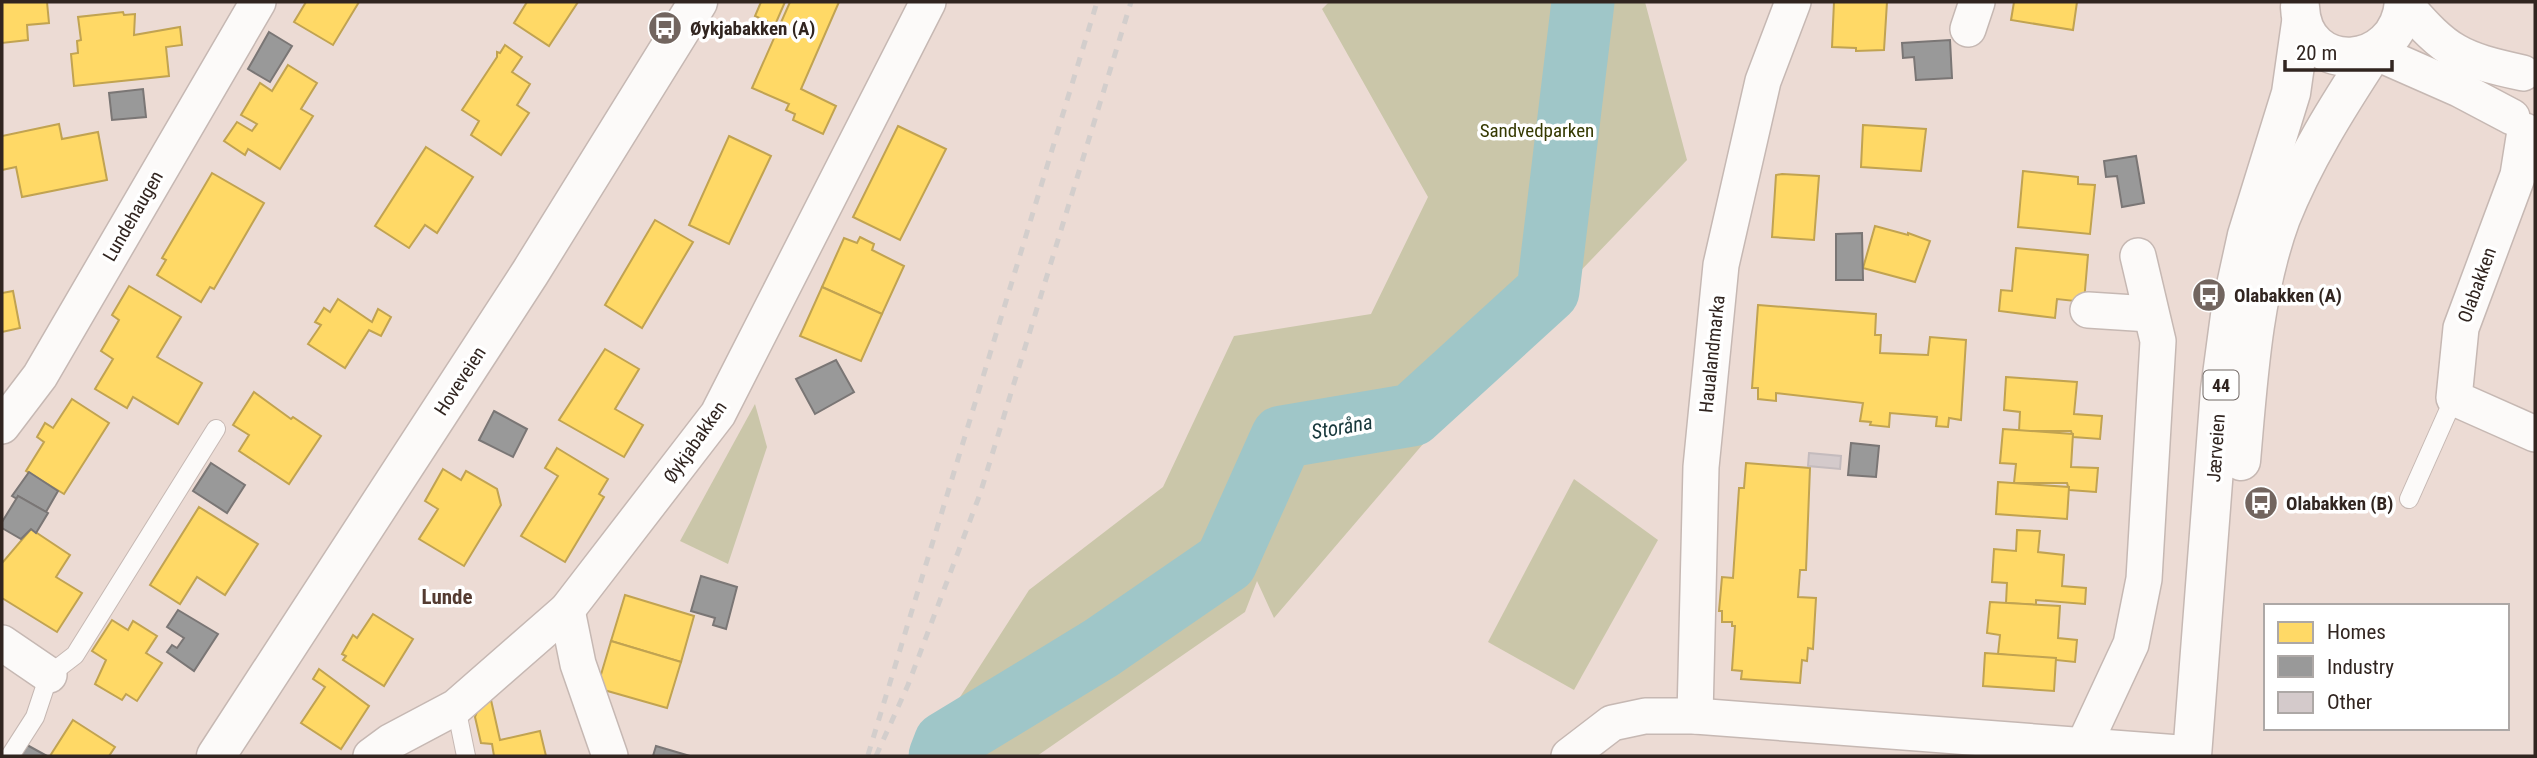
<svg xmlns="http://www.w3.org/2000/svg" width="2537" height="758" font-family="'Roboto Condensed',sans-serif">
	<rect width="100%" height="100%" fill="#ecdbd4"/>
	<g fill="#cac6a9">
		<polygon points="1329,2 1645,2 1687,160 1495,360 1274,618 1257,581 1245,612 1037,756 922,756 1029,590 1163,487 1234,336 1371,314 1428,197 1322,9"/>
		<polygon points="755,404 767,447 728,564 680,541"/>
		<polygon points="1574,479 1658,540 1574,690 1488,642"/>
	</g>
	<g fill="#ffd966" stroke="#c1a351" stroke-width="2">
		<polygon points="2,2 47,2 49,23 27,25 28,40 2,43"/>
		<polygon points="306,2 359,2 333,45 294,22"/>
		<polygon points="527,2 578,2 549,46 514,23"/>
		<polygon points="761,2 785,2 775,25 755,16"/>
		<polygon points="790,2 839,2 801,89 836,106 823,134 793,120 795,114 786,110 789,104 752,88"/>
		<polygon points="1834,2 1887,2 1884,50 1856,51 1856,48 1832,47"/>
		<polygon points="2014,2 2077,2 2073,30 2011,20"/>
		<polygon points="123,12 124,15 135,14 134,35 180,27 182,45 166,47 169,76 74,86 71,54 78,53 77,41 81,40 78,17"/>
		<polygon points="505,45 522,57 512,72 530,84 517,105 529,113 501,155 471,135 479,121 462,110 497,57 497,52 500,53"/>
		<polygon points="288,65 317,83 301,109 313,116 280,169 248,149 245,155 224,141 237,122 252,131 257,124 241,115 260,83 272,91"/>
		<polygon points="59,124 62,139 98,132 107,180 22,197 16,167 2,170 2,136"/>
		<polygon points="1863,125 1926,129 1921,171 1861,167"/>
		<polygon points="898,126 946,149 900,240 853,217"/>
		<polygon points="729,136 771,156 729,244 689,225"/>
		<polygon points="426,147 473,177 437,233 425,225 409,248 375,226"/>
		<polygon points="2023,171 2078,177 2078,184 2095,185 2090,234 2018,227"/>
		<polygon points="212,173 264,203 214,289 210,287 201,302 157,275 166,260 162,258"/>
		<polygon points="1782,174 1819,176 1814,240 1772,237 1776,175"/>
		<polygon points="655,220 693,242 642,328 605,305"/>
		<polygon points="1875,226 1908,235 1908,233 1930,241 1915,282 1863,268"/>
		<polygon points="860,237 874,244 872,250 904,266 882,314 822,287 844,238 857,243"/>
		<polygon points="2016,248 2088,255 2084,302 2057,299 2055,318 1999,311 2001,290 2012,291"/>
		<polygon points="129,286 181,317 157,357 202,383 178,424 133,397 127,408 95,389 113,359 101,351 119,320 112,315"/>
		<polygon points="822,287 882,314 861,361 800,336"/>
		<polygon points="13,291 20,328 2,332 2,293"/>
		<polygon points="338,299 372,322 378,309 391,317 381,336 369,330 345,368 308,344 321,325 315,322 324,308 330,312"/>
		<polygon points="1758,305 1876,314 1875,335 1881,335 1880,353 1928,355 1930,337 1966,340 1961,420 1949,418 1948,427 1936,426 1937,417 1890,413 1889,427 1870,425 1871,422 1860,421 1863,403 1776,393 1776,401 1758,399 1758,388 1752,388"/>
		<polygon points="605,349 639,369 615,409 643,425 624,457 559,420"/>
		<polygon points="2006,377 2077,382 2074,414 2102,416 2100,439 2073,437 2071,431 2019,431 2020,412 2004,410"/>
		<polygon points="254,392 291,419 293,417 321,436 289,484 239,451 249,435 233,425"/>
		<polygon points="72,399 109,423 64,494 26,471 44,442 37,437 45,423 53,428"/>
		<polygon points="2003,429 2073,434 2071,467 2098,468 2096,492 2069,490 2067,483 2014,483 2016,464 2000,463"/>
		<polygon points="557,448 608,479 599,494 604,497 565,562 521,536 558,476 545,468"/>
		<polygon points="1746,463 1810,468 1806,570 1800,570 1798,597 1816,598 1813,649 1808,648 1807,661 1802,660 1800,683 1741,679 1742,671 1732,670 1735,626 1732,626 1732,622 1722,622 1722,611 1719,611 1722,577 1733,578 1739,488 1744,488"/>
		<polygon points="443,469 461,480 466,471 497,489 501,505 464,566 419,539 438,509 425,501"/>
		<polygon points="1998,482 2069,487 2067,519 1996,514"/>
		<polygon points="199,507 258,544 225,595 197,577 180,604 150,585"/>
		<polygon points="31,529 70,555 56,577 82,593 57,632 2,598 2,563"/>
		<polygon points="2017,530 2040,531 2038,552 2064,555 2062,586 2086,588 2085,604 2036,600 2036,605 2006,603 2007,583 1992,582 1994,549 2016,551"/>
		<polygon points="625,595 694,616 681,662 611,641"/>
		<polygon points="1990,602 2060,606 2058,638 2077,640 2075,662 1998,654 2000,635 1987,633"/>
		<polygon points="373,614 413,639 384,686 343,660 346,656 342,654 353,635 357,638"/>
		<polygon points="112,620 128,630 133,621 157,636 146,653 162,663 137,701 126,694 122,700 95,684 106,660 92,651"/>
		<polygon points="611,641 681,662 667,708 597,688"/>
		<polygon points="1985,653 2056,658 2054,691 1983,686"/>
		<polygon points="319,669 369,706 341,749 301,723 325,687 313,679"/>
		<polygon points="491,700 500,740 540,731 546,756 494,756 492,744 481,743 475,717 479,707"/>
		<polygon points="73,720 115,747 109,756 50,756"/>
	</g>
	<g fill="#999" stroke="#7a7675" stroke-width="2">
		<polygon points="269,32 292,46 270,82 248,69"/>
		<polygon points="1950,40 1952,78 1916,80 1914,57 1903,58 1902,43"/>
		<polygon points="143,89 146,117 112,120 109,93"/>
		<polygon points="2136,156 2144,203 2122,207 2117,176 2106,177 2104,161"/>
		<polygon points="1862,233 1863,280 1836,280 1836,234"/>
		<polygon points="836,360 854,392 815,414 796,379"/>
		<polygon points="494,411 527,429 513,457 479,440"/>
		<polygon points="1851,443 1879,446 1876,477 1848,475"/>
		<polygon points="211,463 245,485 227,513 193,491"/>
		<polygon points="29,472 58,491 46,512 18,496 17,499 12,496"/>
		<polygon points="18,496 48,513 36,533 31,529 21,539 2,528 2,522"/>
		<polygon points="701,576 737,587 726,629 713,625 715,618 691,611"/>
		<polygon points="178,610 218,634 194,671 167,652 172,645 177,648 184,638 167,627"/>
		<polygon points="27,745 47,756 19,756"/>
		<polygon points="656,746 690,756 653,756"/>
	</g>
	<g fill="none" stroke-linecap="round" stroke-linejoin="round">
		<polyline stroke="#9fc6c8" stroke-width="63" points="940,756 945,743 1101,648 1226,562 1282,437 1412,415 1548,291 1583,2"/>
	</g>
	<polygon fill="#d4cacb" stroke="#c4bbbd" stroke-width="2" points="1809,453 1841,456 1840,469 1808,466"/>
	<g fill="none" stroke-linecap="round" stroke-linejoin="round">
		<g stroke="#c6b8b3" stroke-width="20">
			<g id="service">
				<polyline points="2409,499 2454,398"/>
				<polyline points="456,707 466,756"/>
				<polyline points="10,756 35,717 49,675 75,655 216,429"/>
			</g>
		</g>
		<g stroke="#c6b8b3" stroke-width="38">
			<g id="minor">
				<path d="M2404,3C2447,53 2459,59 2523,73"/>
				<polyline points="1968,29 1977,2"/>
				<polyline points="2375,52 2459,89 2512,117"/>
				<polyline points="2525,131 2518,175 2461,328 2454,398 2535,434"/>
				<polyline points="2088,310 2150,314"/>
				<polyline points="2,426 40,376 258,2"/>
				<polyline points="567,610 578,664 610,756"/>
				<polyline points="2,643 49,675"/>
				<polyline points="1695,716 1701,467 1721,265 1763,81 1793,2"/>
				<polyline points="2084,745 2131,644 2144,579 2158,341 2138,256"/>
				<polyline points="371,756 390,742 456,707 567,610 718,414 928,2"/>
				<polyline points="1569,756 1612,723 1645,716 1695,716 2192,754"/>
			</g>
		</g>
		<g stroke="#c6b8b3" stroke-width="41">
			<polyline id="secondary" points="216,756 530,273 698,2"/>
		</g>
		<g stroke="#c6b8b3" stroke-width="41">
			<g id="primary">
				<path d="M2300,7C2303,76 2398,72 2404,2"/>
				<path d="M2241,461C2248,381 2253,294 2281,218C2304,160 2338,106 2372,54"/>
				<polyline points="2192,756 2220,390 2231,308 2247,235 2291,93 2301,23"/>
			</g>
		</g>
		<use href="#service" stroke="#fcfaf9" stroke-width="18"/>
		<use href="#minor" stroke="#fcfaf9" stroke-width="35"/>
		<use href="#secondary" stroke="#fcfaf9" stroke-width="38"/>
		<use href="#primary" stroke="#fcfaf9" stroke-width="38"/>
		<g stroke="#d3cecc" stroke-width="5" stroke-dasharray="9 9" stroke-linecap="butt">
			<polyline points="868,755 1097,2"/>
			<polyline points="876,756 908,685 980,494 1131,2"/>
		</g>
	</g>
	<defs>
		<g id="bus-disc" transform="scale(1.75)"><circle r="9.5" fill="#72655f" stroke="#fff"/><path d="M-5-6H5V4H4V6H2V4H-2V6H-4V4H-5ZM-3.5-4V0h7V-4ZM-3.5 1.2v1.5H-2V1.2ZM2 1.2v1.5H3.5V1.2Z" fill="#fff"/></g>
	</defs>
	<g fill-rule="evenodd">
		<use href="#bus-disc" x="665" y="28"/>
		<use href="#bus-disc" x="2209" y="295"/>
		<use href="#bus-disc" x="2261" y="503"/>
	</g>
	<g text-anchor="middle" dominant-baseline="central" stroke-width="7" stroke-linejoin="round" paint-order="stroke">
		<rect fill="#fff" stroke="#6f6663" stroke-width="2" x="2203.5" y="370.5" width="35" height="29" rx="5"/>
		<g font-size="18" font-weight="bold" fill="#312520">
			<text x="2221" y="385">44</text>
		</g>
		<g font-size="19" font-weight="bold" fill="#312520" stroke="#fff" text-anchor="start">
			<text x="690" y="28">Øykjabakken (A)</text>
			<text x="2234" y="295">Olabakken (A)</text>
			<text x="2286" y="503">Olabakken (B)</text>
		</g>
		<g font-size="19" fill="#353900" stroke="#fff">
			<text x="1537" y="130">Sandvedparken</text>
		</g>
		<g font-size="19" fill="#312520" stroke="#fff">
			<text transform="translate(133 216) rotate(-60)">Lundehaugen</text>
			<text transform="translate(2477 285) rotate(-70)">Olabakken</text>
			<text transform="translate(1712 354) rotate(-84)">Haualandmarka</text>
			<text transform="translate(460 381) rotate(-57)">Hoveveien</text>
			<text transform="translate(695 442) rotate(-55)">Øykjabakken</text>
			<text transform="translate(2216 448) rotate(-86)">Jærveien</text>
		</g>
		<g font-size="21" font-style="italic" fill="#17373a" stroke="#fff">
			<text transform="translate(1342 427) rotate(-10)">Storåna</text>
		</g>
		<g font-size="21" font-weight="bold" fill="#543b31" stroke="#fff">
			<text x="447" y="597">Lunde</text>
		</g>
	</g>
	<rect width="2537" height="758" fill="none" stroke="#312520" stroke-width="7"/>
	<rect x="2264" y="604" width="245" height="126" fill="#ffffff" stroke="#ada8a6" stroke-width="2"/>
	<rect x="2278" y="622" width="35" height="21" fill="#ffd966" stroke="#ada8a6" stroke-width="2"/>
	<text x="2327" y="639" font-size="21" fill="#312520">Homes</text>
	<rect x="2278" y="656" width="35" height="21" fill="#999999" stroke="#ada8a6" stroke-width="2"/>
	<text x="2327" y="674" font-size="21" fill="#312520">Industry</text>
	<rect x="2278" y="692" width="35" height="21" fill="#d4cacb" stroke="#ada8a6" stroke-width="2"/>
	<text x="2327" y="709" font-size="21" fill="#312520">Other</text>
	<path d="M2285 60v10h107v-10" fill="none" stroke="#312520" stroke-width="3.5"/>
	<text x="2296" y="60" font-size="21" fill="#312520" stroke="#ffffff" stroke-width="5" paint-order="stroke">20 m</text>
</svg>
